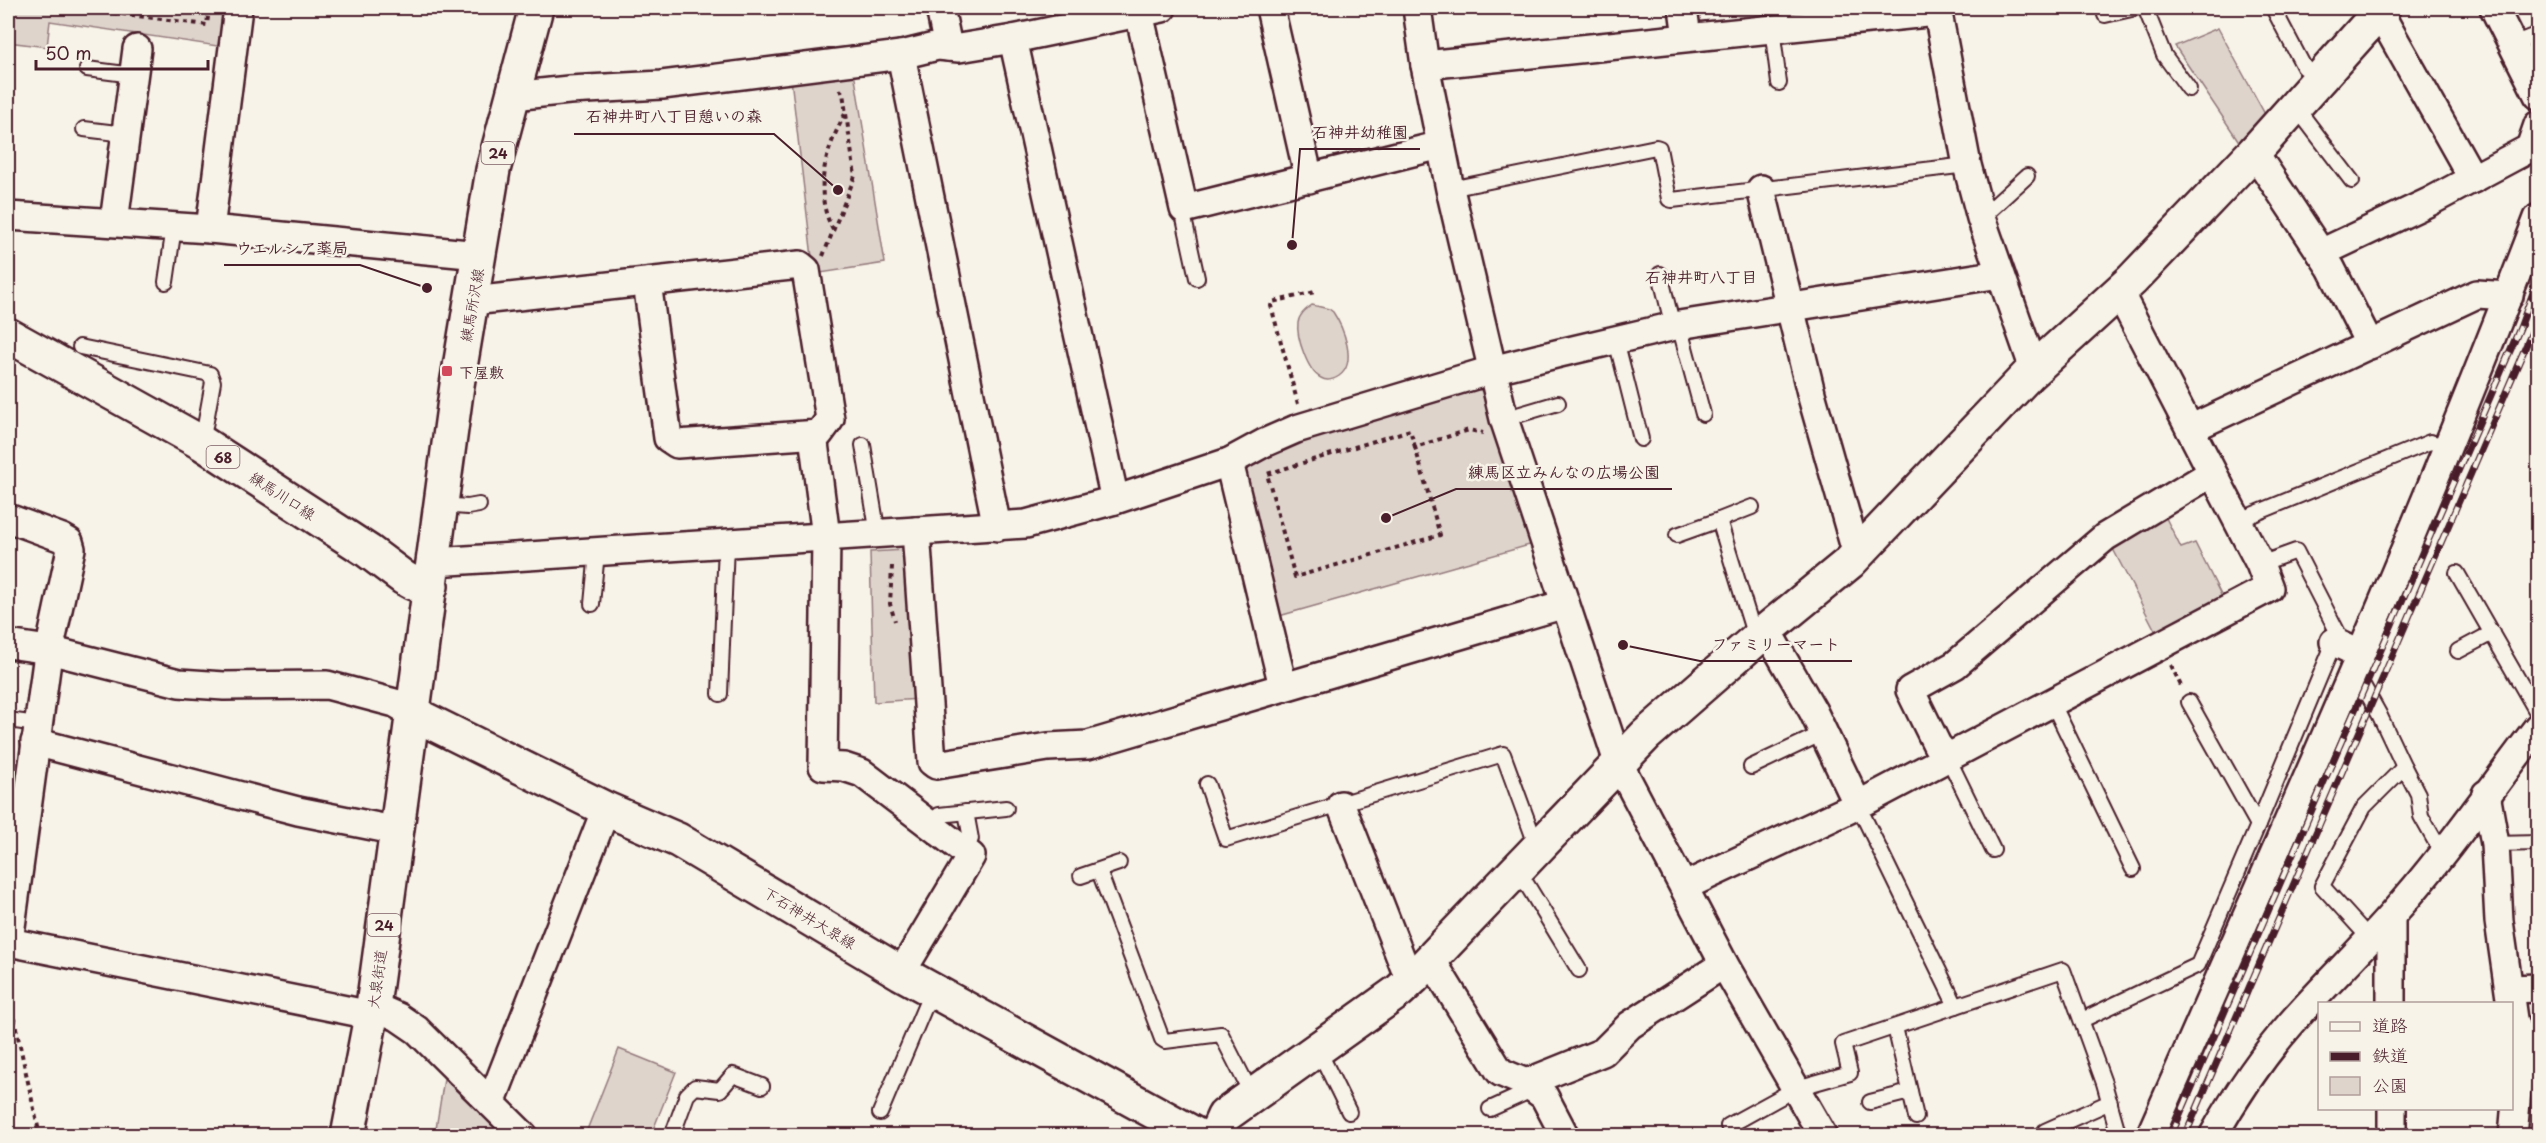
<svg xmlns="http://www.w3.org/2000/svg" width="2546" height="1143" font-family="'Playpen Sans','Klee One',sans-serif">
	<rect width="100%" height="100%" fill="#f7f3e8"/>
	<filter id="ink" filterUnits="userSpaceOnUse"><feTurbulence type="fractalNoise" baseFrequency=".0167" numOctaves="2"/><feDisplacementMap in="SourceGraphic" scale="12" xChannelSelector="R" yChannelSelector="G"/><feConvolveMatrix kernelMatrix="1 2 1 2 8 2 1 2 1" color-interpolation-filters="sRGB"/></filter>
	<g filter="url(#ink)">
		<g fill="#ded4cc" stroke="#947a7c" stroke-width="1.5">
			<polygon points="8,8 229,8 224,47 50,21 47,47 8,42"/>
			<polygon points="2218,28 2267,118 2242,146 2175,46"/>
			<polygon points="854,72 885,263 814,274 791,79"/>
			<path d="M1312,305L1329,309L1333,312C1343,327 1358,363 1339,376C1333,380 1326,381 1321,378C1308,372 1296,337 1298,323C1299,315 1305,310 1312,305Z"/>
			<polygon points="1472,385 1485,393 1533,544 1272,618 1239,465 1266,450"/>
			<polygon points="2163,512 2181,548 2195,543 2223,599 2157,634 2111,545"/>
			<polygon points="905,550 920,699 874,702 870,552"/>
			<polygon points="619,1049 676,1072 651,1135 585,1135"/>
			<polygon points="444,1079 503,1135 435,1135"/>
		</g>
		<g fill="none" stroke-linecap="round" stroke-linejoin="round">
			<g stroke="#4a1f2b" stroke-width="18">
				<g id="lane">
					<polyline points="2143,8 2146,10 2164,55 2189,89"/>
					<polyline points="2273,8 2304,67 2319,78"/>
					<polyline points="2105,15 2136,8"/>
					<polyline points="1772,28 1779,83"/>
					<polyline points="2513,44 2538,34"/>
					<polyline points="87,69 133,75"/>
					<polyline points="2295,106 2352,181"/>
					<polyline points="84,129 125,134"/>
					<polyline points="1450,189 1656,147 1659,148 1669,199 1672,200 1967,165"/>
					<polyline points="1184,209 1183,214 1197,278"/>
					<polyline points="1981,218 2027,176"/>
					<polyline points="1660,274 1673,327"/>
					<polyline points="166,282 174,227"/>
					<polyline points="1679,325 1703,414"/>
					<polyline points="1616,340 1641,439"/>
					<polyline points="80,347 210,374 213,382 202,443"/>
					<polyline points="1504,419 1558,403"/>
					<polyline points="863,445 878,534"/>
					<polyline points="440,505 468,507 479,505"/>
					<polyline points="1719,520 1752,507"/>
					<polyline points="2237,521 2430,442 2448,446"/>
					<polyline points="1677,535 1719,520 1755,637"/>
					<polyline points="2457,573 2538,714"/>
					<polyline points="592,604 597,552"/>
					<polyline points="2458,651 2492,633"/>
					<polyline points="2355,671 2379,714 2404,767"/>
					<polyline points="720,694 726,544"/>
					<polyline points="2052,702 2133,869"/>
					<polyline points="2189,702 2258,825 2338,633 2296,551 2260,564"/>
					<polyline points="8,720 37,724"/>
					<polyline points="1948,758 1993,850"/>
					<polyline points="1751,767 1823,733"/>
					<polyline points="1207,784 1226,839 1503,754 1533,836 1540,846"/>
					<polyline points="1858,805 1956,1006"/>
					<polyline points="966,812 971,839"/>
					<polyline points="930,826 939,815 1006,808"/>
					<polyline points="2495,844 2538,843"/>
					<polyline points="1518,870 1579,970"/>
					<polyline points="1099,871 1162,1039 1165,1041 1221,1034 1252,1095"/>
					<polyline points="1081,876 1119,863"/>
					<polyline points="2370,939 2322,886 2364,807 2404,767 2418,794 2421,816 2443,855"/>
					<polyline points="2082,1020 2198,965 2258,825"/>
					<polyline points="1895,1027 1916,1117"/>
					<polyline points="1318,1049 1349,1112"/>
					<polyline points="1870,1102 1910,1092"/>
					<polyline points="1490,1109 1534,1089"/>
					<polyline points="880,1113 932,990"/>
					<polyline points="1728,1126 1797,1088 1850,1073 1843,1044 2063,970 2104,1083 2119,1136"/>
					<polyline points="2045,1131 2110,1102"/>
					<polyline points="672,1136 687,1095 695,1087 720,1090 733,1075 762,1086"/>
				</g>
			</g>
			<g stroke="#4a1f2b" stroke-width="32">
				<g id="street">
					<polyline points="940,8 948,47"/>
					<polyline points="1270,8 1309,179"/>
					<polyline points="1417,8 1425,65 1450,189 1504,419 1618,762 1724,964 1823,1136"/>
					<polyline points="1683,8 1687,37"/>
					<polyline points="1937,8 1967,165 1981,218 2034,369"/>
					<polyline points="2494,8 2538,95"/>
					<polyline points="2379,12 2473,179"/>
					<polyline points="1139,13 1184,209 1441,145"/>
					<polyline points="1013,39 1115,500"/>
					<polyline points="901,55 997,527"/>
					<polyline points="1425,65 1937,12"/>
					<polyline points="513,96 569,90 662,85 901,55 938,46 959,48 1013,39 1162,8"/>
					<polyline points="2254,152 2331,268 2370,345"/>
					<polyline points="1761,189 1812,397 1857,555"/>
					<polyline points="8,216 210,229 479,255"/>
					<polyline points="114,222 137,49"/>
					<polyline points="210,229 238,8"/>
					<polyline points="2321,253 2429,202 2530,148 2538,125"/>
					<polyline points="472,301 800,265 806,270 830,419 819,434 677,444 668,438 647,282"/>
					<polyline points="2190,429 2477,294 2509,296"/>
					<polyline points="813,435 826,537 823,766 844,767 862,773 971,856 901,973"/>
					<polyline points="1229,462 1283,686"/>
					<polyline points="8,518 62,538 69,542 71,549 47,661 10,934 14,943 371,1015"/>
					<polyline points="916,531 932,762 936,765 1048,747 1088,745 1565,604"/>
					<polyline points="434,562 1026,524 1115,500 1229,462 1264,443 1296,429 1492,370 1560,353 1679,325 2000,274"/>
					<polyline points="1767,631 1813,711 1858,805"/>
					<polyline points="2334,642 2362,655"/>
					<polyline points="8,644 49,650 179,683 224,686 327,685 395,703 414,714"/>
					<polyline points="35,742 298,811 398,831"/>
					<polyline points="1948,758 1937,745 1910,690 1955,665 2105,537 2212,473"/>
					<polyline points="2486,794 2495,844 2499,921 2513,1019 2521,1044 2513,1136"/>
					<polyline points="1341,805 1404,966 1413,978"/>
					<polyline points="1685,886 1858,805 2269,588 2260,564 2119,292"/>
					<polyline points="2391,917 2391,1004"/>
					<polyline points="1432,961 1500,1072 1526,1083 1544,1096 1565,1136"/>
					<polyline points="2510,989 2538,988"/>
					<polyline points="373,1006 398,1017 417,1030 524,1136"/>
					<polyline points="1526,1083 1603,1052 1630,1025 1724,964"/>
					<polyline points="491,1103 606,809"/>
					<polyline points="2392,1108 2392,1136"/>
					<path d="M2150,1136C2284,832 2420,528 2538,218"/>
					<path d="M2213,1136C2236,1095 2263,1055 2294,1020C2325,985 2359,952 2390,917C2444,857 2489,791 2538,727"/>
				</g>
			</g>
			<g stroke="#4a1f2b" stroke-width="38">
				<g id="secondary">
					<polyline points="414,714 606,809 678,840 901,973 1198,1136"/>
					<polyline points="1215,1136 1224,1116 1399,991 1413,978 1646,735 1756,639 1850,562 2029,374 2132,280 2254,152 2383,8"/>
				</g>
			</g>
			<g stroke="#4a1f2b" stroke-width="38">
				<g id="primary">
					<polyline points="8,335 202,443 368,551 404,578 413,583 431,586"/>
					<polyline points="348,1136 373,1006 457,385 493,170 536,8"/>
				</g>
			</g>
			<g stroke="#4a1f2b" stroke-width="4" stroke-dasharray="4.5 4.5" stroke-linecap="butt">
				<polyline points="77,8 207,25 209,8"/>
				<path d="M833,230C812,190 826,149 846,112"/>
				<polyline points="823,256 855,176 843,93 837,87"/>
				<polyline points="1298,404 1271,306 1272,302 1315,292"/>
				<polyline points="1415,447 1410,430 1267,474 1295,577 1440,535 1415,447 1469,430 1483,433"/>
				<polyline points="892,566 890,604 895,621"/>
				<polyline points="2171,665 2182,688"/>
				<polyline points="8,978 9,967"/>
				<polyline points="8,992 40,1136"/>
			</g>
			<use href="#lane" stroke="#f7f3e8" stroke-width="14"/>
			<use href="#street" stroke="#f7f3e8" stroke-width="27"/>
			<use href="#secondary" stroke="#f7f3e8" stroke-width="33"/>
			<use href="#primary" stroke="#f7f3e8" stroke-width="33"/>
			<g stroke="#4a1f2b" stroke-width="7">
				<g id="rail">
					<polyline points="2171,1136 2520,328 2538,279"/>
					<polyline points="2185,1136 2538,318"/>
				</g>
			</g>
			<use href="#rail" stroke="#f7f3e8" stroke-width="4.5" stroke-dasharray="14" stroke-linecap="butt"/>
		</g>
	</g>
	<rect fill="#d1495b" stroke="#f7f3e8" stroke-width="2" x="441" y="365" width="12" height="12" rx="3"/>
	<g text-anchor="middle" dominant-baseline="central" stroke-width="5" stroke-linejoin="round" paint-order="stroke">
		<g fill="#f7f3e8" stroke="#7e5f64" stroke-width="1.5">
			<rect x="481.5" y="142" width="33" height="22" rx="4.5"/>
			<rect x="206.5" y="446" width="33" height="22" rx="4.5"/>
			<rect x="367.5" y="914" width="33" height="22" rx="4.5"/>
		</g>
		<g font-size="14" font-weight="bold" fill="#4a1f2b">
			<text x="498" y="153">24</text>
			<text x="223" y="457">68</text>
			<text x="384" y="925">24</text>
		</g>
		<g font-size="15" fill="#4a1f2b" stroke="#f7f3e8">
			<text transform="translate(471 305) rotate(-80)">練馬所沢線</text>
			<text transform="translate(283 495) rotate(33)">練馬川口線</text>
			<text transform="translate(810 917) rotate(31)">下石神井大泉線</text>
			<text transform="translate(376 979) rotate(-82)">大泉街道</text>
		</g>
		<g font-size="15" font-weight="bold" fill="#4a1f2b" stroke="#f7f3e8" text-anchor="start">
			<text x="459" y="371">下屋敷</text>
		</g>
		<g font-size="16" font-weight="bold" fill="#4a1f2b" stroke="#f7f3e8">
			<text x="1701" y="276">石神井町八丁目</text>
		</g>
	</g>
	<path fill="none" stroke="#4a1f2b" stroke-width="2" d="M838 190L774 134H574M1292 245L1300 149H1420M427 288L360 265H224M1386 518L1456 489H1672M1623 645L1700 661H1852"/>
	<g fill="#4a1f2b" stroke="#f7f3e8" stroke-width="2">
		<circle cx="838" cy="190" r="6"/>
		<circle cx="1292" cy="245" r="6"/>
		<circle cx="427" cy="288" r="6"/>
		<circle cx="1386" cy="518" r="6"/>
		<circle cx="1623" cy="645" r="6"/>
	</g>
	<g font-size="16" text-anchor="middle" font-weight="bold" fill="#4a1f2b" stroke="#f7f3e8" stroke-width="5" stroke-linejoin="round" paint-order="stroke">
		<text x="674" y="122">石神井町八丁目憩いの森</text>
		<text x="1360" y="138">石神井幼稚園</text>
		<text x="292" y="254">ウエルシア薬局</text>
		<text x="1564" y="478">練馬区立みんなの広場公園</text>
		<text x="1776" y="650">ファミリーマート</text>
	</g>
	<rect width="2546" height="1143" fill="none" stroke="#f7f3e8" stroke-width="30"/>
	<rect x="15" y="15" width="2516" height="1113" fill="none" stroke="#4a1f2b" stroke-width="2" filter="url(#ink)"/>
	<rect x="2318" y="1002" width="195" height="108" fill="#f7f3e8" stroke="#b29e9c" stroke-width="1.5"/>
	<rect x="2330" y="1022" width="30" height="9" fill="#f7f3e8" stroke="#b29e9c" stroke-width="1.5"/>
	<text x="2372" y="1032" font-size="18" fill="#4a1f2b">道路</text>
	<rect x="2330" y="1052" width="30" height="9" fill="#4a1f2b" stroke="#b29e9c" stroke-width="1.5"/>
	<text x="2372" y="1062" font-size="18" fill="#4a1f2b">鉄道</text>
	<rect x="2330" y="1077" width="30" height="18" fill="#ded4cc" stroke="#b29e9c" stroke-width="1.5"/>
	<text x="2372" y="1092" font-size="18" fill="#4a1f2b">公園</text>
	<path d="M36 60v9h172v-9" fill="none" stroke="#4a1f2b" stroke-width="3"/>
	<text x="45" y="60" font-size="18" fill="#4a1f2b" stroke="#f7f3e8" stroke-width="4.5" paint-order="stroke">50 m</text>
</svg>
